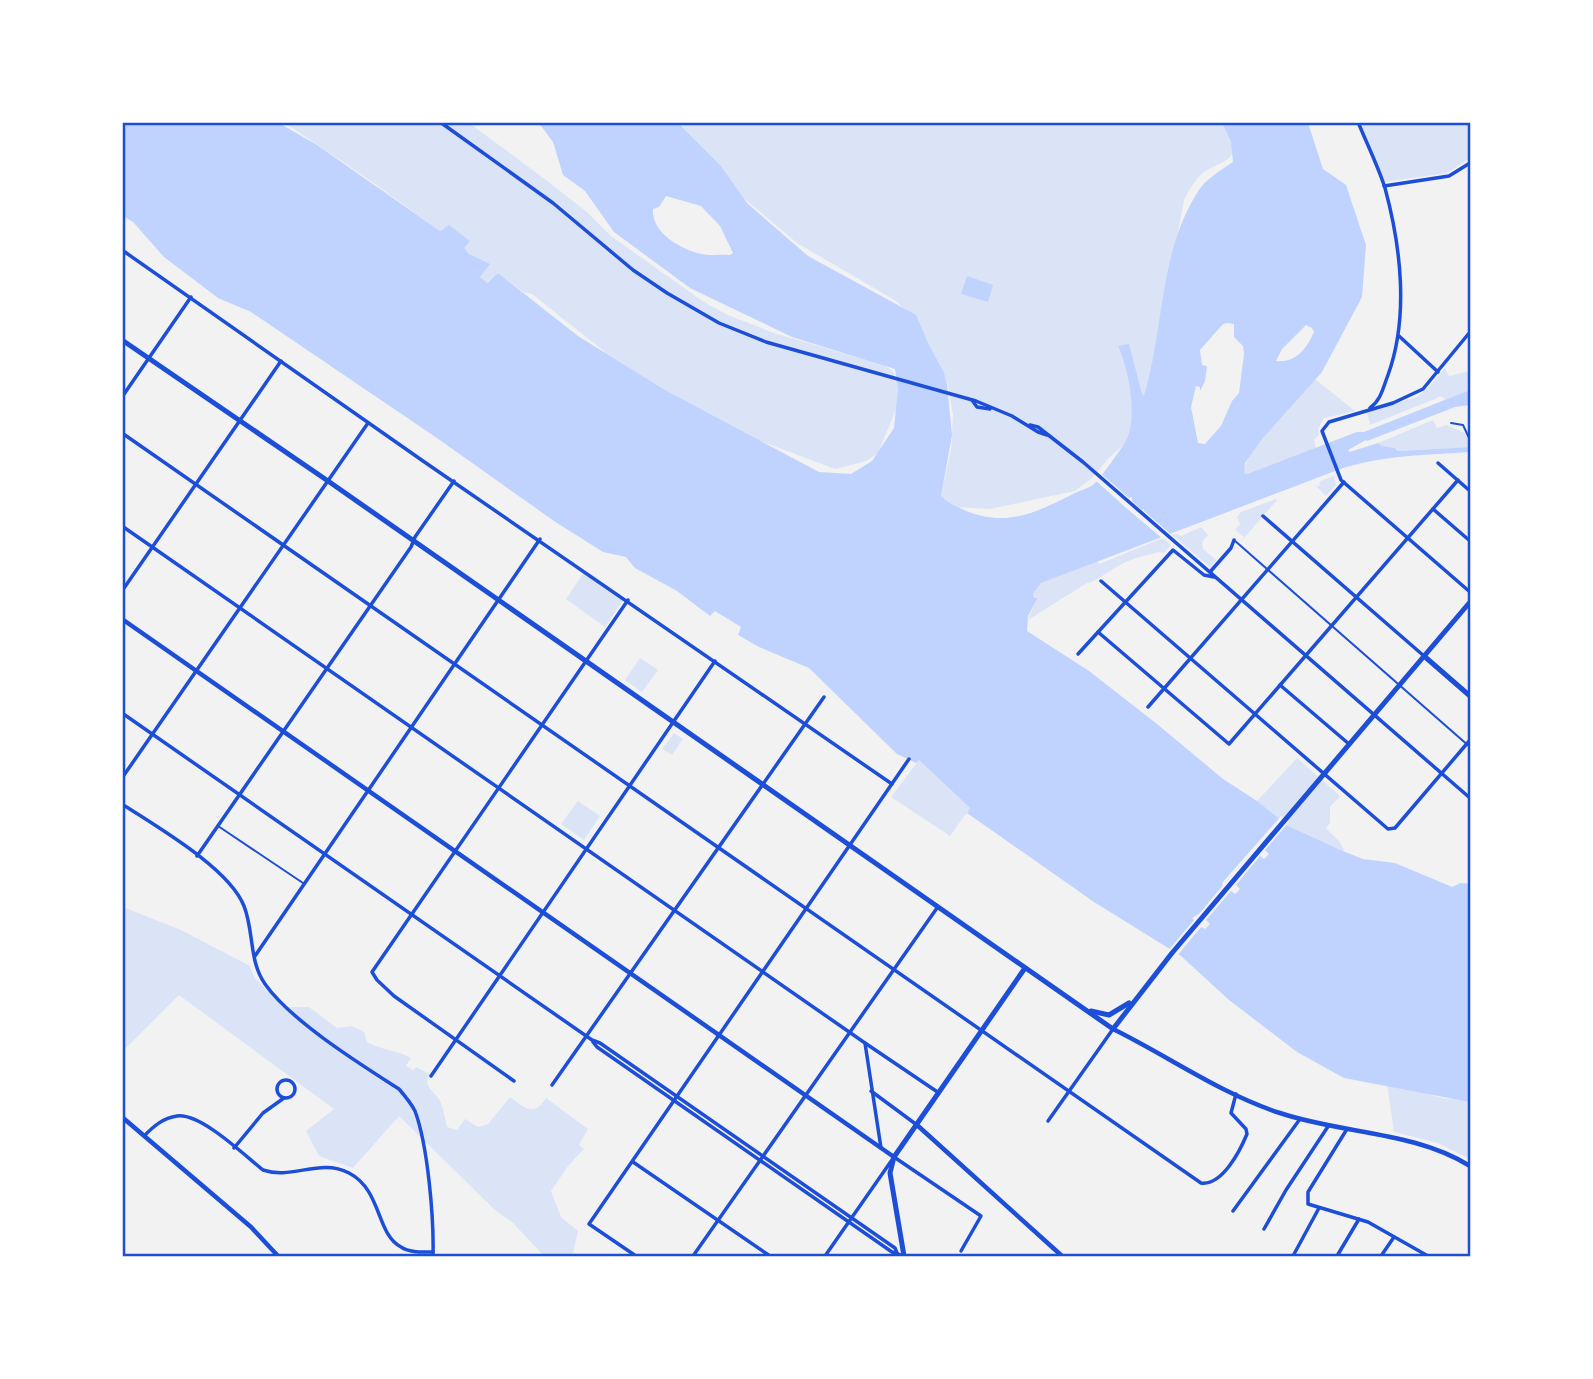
<svg xmlns="http://www.w3.org/2000/svg" width="1593" height="1379" font-family="Jost,sans-serif">
	<rect width="100%" height="100%" fill="#f2f2f2"/>
	<g fill="#dbe4f7">
		<path d="M1222,122C1226,130 1234,140 1234,148C1233,162 1213,165 1204,172C1195,180 1189,190 1184,200L1156,352L1138,432L1109,458L1092,478L1075,491L990,509L955,507L943,501L941,495L951,450L953,415L947,381L915,319L896,301L797,243L715,174L664,123Z"/>
		<polygon points="285,123 469,123 546,180 587,212 611,236 704,302 728,315 774,333 883,365 893,371 899,387 898,405 878,453 866,461 835,469 726,428 645,384 532,294 523,292 498,273 486,283 480,277 452,229 443,228 440,231 368,179"/>
		<polygon points="1361,123 1470,123 1470,158 1447,173 1384,182"/>
		<polygon points="1445,368 1449,376 1470,371 1470,390 1445,400 1442,396 1370,425 1367,412 1417,397 1429,387"/>
		<path d="M1315,379L1355,411L1324,418L1318,429L1319,435L1314,439L1316,448L1247,474L1244,473C1242,453 1300,396 1315,379Z"/>
		<polygon points="1433,420 1437,428 1446,425 1465,433 1470,429 1470,447 1400,451 1395,450 1395,448 1382,446 1378,443"/>
		<polygon points="1334,476 1336,485 1326,496 1314,484 1319,487 1320,481"/>
		<polygon points="1276,499 1277,500 1240,543 1244,537 1235,530 1240,524 1237,517 1241,512"/>
		<polygon points="1201,527 1208,535 1202,542 1203,549 1216,560 1210,567 1172,535 1177,534 1181,536"/>
		<path d="M1163,538L1171,545L1164,553C1156,551 1155,554 1148,555C1133,558 1120,564 1107,573C1100,577 1096,581 1087,583L1028,620L1037,598L1033,594L1041,583L1097,561L1099,564Z"/>
		<polygon points="584,572 623,600 605,627 566,599"/>
		<polygon points="640,658 658,670 642,692 625,680"/>
		<polygon points="674,733 683,739 672,755 662,749"/>
		<polygon points="1297,758 1340,796 1330,807 1330,823 1326,828 1339,841 1345,852 1287,826 1257,801"/>
		<polygon points="919,760 970,808 950,836 891,797"/>
		<polygon points="578,801 600,816 584,840 561,824"/>
		<path d="M123,907L181,930L250,966L254,977L283,1007H309L337,1028L352,1026L364,1032L367,1042C381,1050 397,1050 411,1058L406,1066L413,1070L416,1067L429,1074C424,1088 432,1089 439,1099C443,1106 445,1119 447,1127L457,1130L465,1119L478,1127L488,1124L510,1097C525,1108 534,1118 546,1098L588,1129L579,1145L584,1149L568,1166L551,1191L561,1217L578,1231L573,1253L576,1256H544L513,1223L495,1210L399,1116L353,1168L319,1156L306,1131L334,1109L179,995L123,1051Z"/>
		<polygon points="1387,1083 1446,1099 1470,1096 1470,1159 1438,1143 1394,1132"/>
	</g>
	<g fill="#bfd3fe" fill-rule="evenodd">
		<path d="M123,123H279L317,145L440,231L449,225L470,241L464,248L469,254L490,264L480,277L487,283L498,273L578,336L663,389L819,472L851,474L872,461L894,428L898,389L895,369L792,337L690,288L614,232L585,191L563,175L553,142L539,123H678L720,165L748,204L808,256L916,315L928,343L944,373L947,384L952,435L941,496C948,503 955,506 964,510C1006,528 1036,513 1075,493C1081,490 1089,488 1094,484C1098,482 1123,446 1126,441C1138,417 1129,370 1118,346L1129,344L1142,394L1144,396C1164,330 1159,253 1197,193C1205,179 1220,171 1233,162L1231,141L1222,123H1308L1323,169L1346,185L1366,245L1362,297L1322,372L1262,439L1245,463L1244,473L1247,474L1357,432H1364L1470,390V405L1455,407L1367,441L1366,440L1348,450L1350,452L1378,443L1382,446L1395,448L1396,450L1400,451L1470,447V452C1426,455 1386,455 1343,468L1041,583L1033,594L1035,598L1038,597L1028,616L1027,631L1089,671L1157,724L1223,779L1257,801L1288,826L1345,852L1363,859L1395,863L1452,887L1461,883L1470,884V1102L1344,1078L1297,1052L1229,1000L1181,956L1094,902L967,813L970,808L919,760L916,763L897,754L809,668L759,647L738,635L741,627L715,611L710,616L677,591L635,568L626,557L603,552L554,521L434,436L251,312L218,298L164,257L133,222L123,216ZM666,196L701,206L720,226L733,253L730,255C721,254 711,256 702,254C681,250 651,232 653,209L659,207ZM1227,323L1234,324V337L1243,346L1244,354L1239,393L1232,401L1221,426L1205,444L1198,443L1191,407L1196,386L1200,387V391L1205,381L1207,366L1202,365L1200,350L1223,324ZM1306,325L1312,328L1314,332C1306,350 1295,363 1276,361L1282,349Z"/>
		<polygon points="967,276 993,285 988,302 961,294"/>
	</g>
	<g fill="#f2f2f2">
		<polygon points="1099,472 1129,498 1132,497 1132,501 1142,510 1144,509 1144,511 1173,536 1164,540 1125,507 1094,479"/>
		<polygon points="1281,816 1289,822 1265,850 1269,854 1264,859 1260,856 1236,885 1240,889 1235,894 1231,891 1206,920 1210,924 1205,929 1201,927 1176,957 1167,952 1194,920 1192,918 1199,914 1223,885 1222,883"/>
	</g>
	<g fill="none" stroke-linecap="round" stroke-linejoin="round">
		<g stroke="#1d4ed8" stroke-width="2">
			<polyline points="501,123 502,122"/>
			<polyline points="1451,423 1463,425 1470,440"/>
			<polyline points="1234,540 1470,747"/>
			<polyline points="218,826 303,883"/>
		</g>
		<g stroke="#1d4ed8" stroke-width="3.5">
			<polyline points="440,122 553,203 633,270 667,293 719,323 766,342 976,401 1012,416 1038,432 1047,435"/>
			<path d="M1358,122C1367,144 1378,166 1385,188C1401,247 1409,317 1388,375C1383,388 1381,400 1370,408"/>
			<polyline points="1384,186 1449,176 1470,163"/>
			<polyline points="122,250 423,461 892,784"/>
			<polyline points="1470,332 1423,389 1393,403 1329,422 1322,431 1341,480 1470,592"/>
			<polyline points="1399,336 1438,372"/>
			<polyline points="122,397 191,297"/>
			<polyline points="972,400 977,407 990,409"/>
			<polyline points="1030,425 1038,427 1083,462 1470,798"/>
			<path d="M122,433L1201,1183C1222,1186 1240,1151 1247,1134L1246,1129L1231,1113L1236,1094"/>
			<polyline points="1438,463 1470,491"/>
			<polyline points="1433,509 1470,541"/>
			<polyline points="1263,516 1424,656"/>
			<polyline points="122,526 865,1043 939,1093"/>
			<polyline points="1210,572 1231,548 1234,540"/>
			<polyline points="1101,581 1388,829 1395,828 1470,740"/>
			<polyline points="122,591 281,361"/>
			<polyline points="1098,632 1229,744 1458,480"/>
			<polyline points="1078,654 1173,550 1204,575 1214,577"/>
			<polyline points="1280,685 1349,744"/>
			<polyline points="1148,707 1344,482"/>
			<polyline points="122,713 592,1040 600,1043 895,1248 897,1253"/>
			<polyline points="122,778 368,423"/>
			<path d="M122,804C157,827 229,868 244,906C254,931 249,962 265,984C291,1021 360,1064 399,1089C405,1096 411,1103 415,1111C428,1146 434,1219 433,1256"/>
			<polyline points="197,856 411,547 415,537 454,481"/>
			<polyline points="255,956 540,539"/>
			<polyline points="593,1042 597,1047 892,1252 903,1256"/>
			<polyline points="865,1043 881,1148"/>
			<polyline points="431,1076 715,661"/>
			<circle cx="286" cy="1089" r="9"/>
			<polyline points="514,1081 394,996 377,980 372,972 628,600"/>
			<polyline points="552,1085 824,697"/>
			<polyline points="871,1091 917,1125"/>
			<polyline points="1048,1121 1113,1029"/>
			<polyline points="1347,1129 1308,1192 1308,1204 1368,1222 1428,1256"/>
			<path d="M145,1135C154,1126 163,1118 177,1116C201,1113 244,1155 263,1170C292,1180 320,1158 349,1173C382,1190 376,1234 401,1247C410,1253 422,1252 433,1252"/>
			<polyline points="234,1148 263,1113 284,1098"/>
			<polyline points="633,1162 770,1256"/>
			<polyline points="1233,1211 1300,1119"/>
			<polyline points="1264,1229 1286,1190 1329,1125"/>
			<polyline points="636,1256 589,1224 909,759"/>
			<polyline points="693,1256 937,908"/>
			<polyline points="825,1256 894,1157 981,1216 961,1251"/>
			<polyline points="1293,1256 1319,1208"/>
			<polyline points="1337,1256 1359,1219"/>
			<polyline points="1381,1256 1394,1237"/>
		</g>
		<g stroke="#1d4ed8" stroke-width="4.5">
			<polyline points="122,619 894,1157"/>
			<path d="M1113,1029C1168,1056 1221,1094 1280,1113C1342,1134 1414,1131 1470,1166"/>
			<polyline points="122,1117 251,1227 278,1256"/>
			<polyline points="917,1125 1062,1256"/>
		</g>
		<g stroke="#1d4ed8" stroke-width="5">
			<polyline points="122,340 328,481 1113,1029 1172,953 1470,602"/>
			<polyline points="1424,656 1470,696"/>
			<polyline points="1091,1011 1109,1015 1129,1003"/>
			<polyline points="904,1256 890,1173 894,1157 1025,968"/>
		</g>
	</g>
	<rect width="1593" height="1379" fill="none" stroke="#ffffff" stroke-width="248"/>
	<rect x="124" y="124" width="1345" height="1131" fill="none" stroke="#1d4ed8" stroke-width="2.5"/>
</svg>
